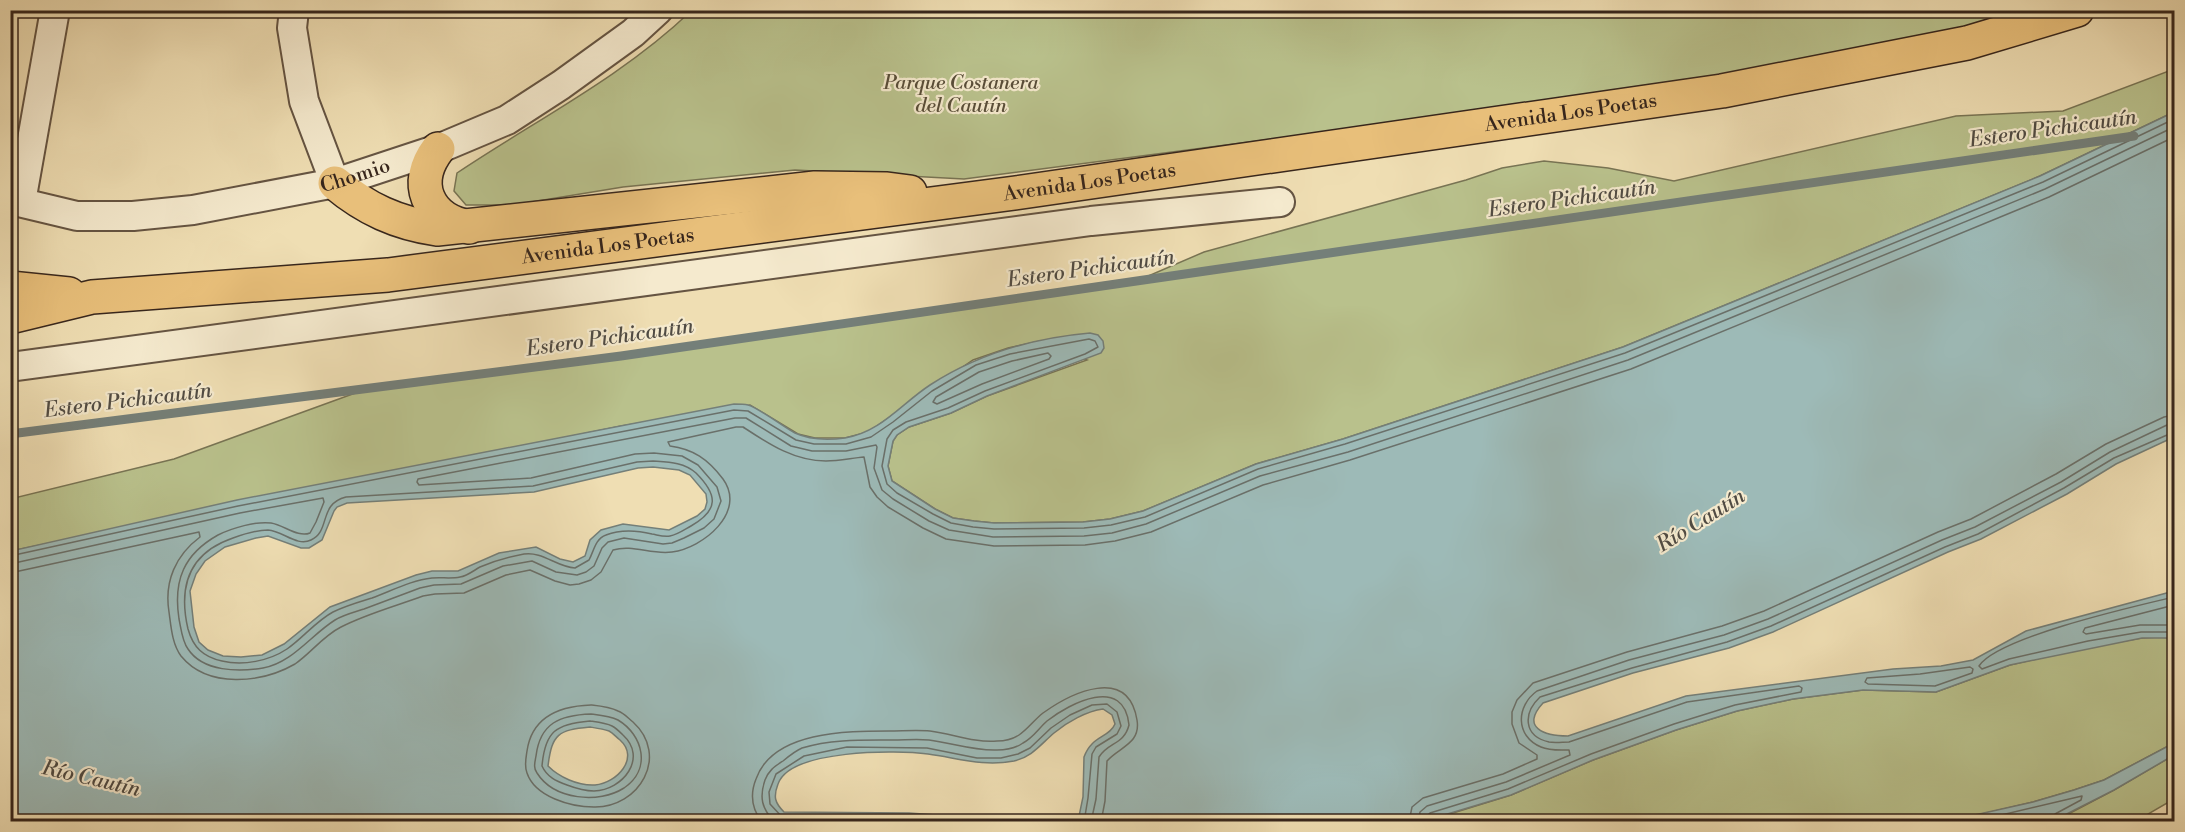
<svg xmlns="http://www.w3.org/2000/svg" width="2185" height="832" font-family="'Libre Bodoni',serif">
	<rect width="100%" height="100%" fill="#efdeb3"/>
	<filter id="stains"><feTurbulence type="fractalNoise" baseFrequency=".00333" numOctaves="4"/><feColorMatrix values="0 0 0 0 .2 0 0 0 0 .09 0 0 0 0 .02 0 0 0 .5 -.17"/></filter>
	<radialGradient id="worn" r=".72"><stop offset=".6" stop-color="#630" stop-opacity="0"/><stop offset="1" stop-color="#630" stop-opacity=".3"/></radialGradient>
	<g fill="#b9c18c" stroke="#787454" stroke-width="1.5">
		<path d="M691,11H2027L1963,30L1773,74L964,179L795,170L623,187L513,205H466L454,191L457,173C536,120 622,77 691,11Z"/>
		<polygon points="2174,69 2174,112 2040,176 1623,347 1343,439 1256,464 1143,511 1110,519 1083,522 994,523 974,521 953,518 935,509 892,481 888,466 893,441 897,435 909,427 951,413 987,396 1087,360 1040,341 1008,348 973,360 868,432 845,438 815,438 798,434 750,405 621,426 11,551 10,499 174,459 369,388 621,356 1139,280 1204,252 1466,180 1502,168 1544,161 1608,168 1674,181 1956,116 2063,111"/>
		<polygon points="2159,637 2174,638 2174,743 2104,780 2074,790 2033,802 1948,822 1424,822 1511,795 1593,760 1676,730 1737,711 1793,699 1863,690 1936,692 2010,665 2089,647 2142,638"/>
		<polygon points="2174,755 2174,799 2148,814 2150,821 2053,822 2114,790"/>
	</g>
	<g fill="#9dbab7" stroke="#747f79" stroke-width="1.5" fill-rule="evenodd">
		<path d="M2174,112V437L2116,464L2067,494L1981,539L1948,552L1773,632L1729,648L1633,673L1543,703C1520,728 1545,736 1568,736L1686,696L1893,669L1941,666L1973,660L2026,631L2174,591V638H2142L2010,665L1936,692L1863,690L1793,699L1737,711L1676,730L1593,760L1511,795L1424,821H1078L1083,797L1084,757C1092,735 1109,738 1115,724L1112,715L1103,709C1087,711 1067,722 1054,733C1041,744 1032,757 1014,761C983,767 958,758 928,754C897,750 790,749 778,784C773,797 775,803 784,812L909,813L950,816L986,821H11V551L237,500L734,404C739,404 744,404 748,405C757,407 784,427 795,433C810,440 829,440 845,438C881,432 901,404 930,385C978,354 1033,338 1090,333L1098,335L1103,341L1104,348L1101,353L987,396L951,413L909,427L897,435L893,441L888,466L892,481L935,509L953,518L974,521L994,523L1083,522L1110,519L1143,511L1256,464L1343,439L1623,347L2040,176ZM653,467L679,470L690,475L706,494L707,502L705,509L697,516L669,530L623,524L601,530L590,540L585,556L573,562L560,559L536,547L499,553L458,571H432L416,575L330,607L284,644L262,655L241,657L223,656L208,650L199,642L194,627L190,591L196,574L205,561L225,547L256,538L268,536L301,548H309L322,540L334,511L337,507L347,503L534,492L638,468ZM590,727C596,728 603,729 609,731C613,733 616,737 620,740C640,758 617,783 595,785C578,786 559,777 548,766C552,734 558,730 590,727Z"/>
		<polygon points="2174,743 2174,755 2114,790 2053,821 1948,821 2033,802 2074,790 2104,780"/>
	</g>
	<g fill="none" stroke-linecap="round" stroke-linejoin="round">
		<g stroke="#6a706a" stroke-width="1.5">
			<polygon points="1048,353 1051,356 1049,359 982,384 937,404 933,402 936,397 979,372 1012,361"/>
			<path d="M653,461C668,462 684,462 696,473C718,495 719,510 691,526C684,530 677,535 670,536C663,537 658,535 652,534C636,530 621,529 606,535C595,539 594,551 589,560L575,568C557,567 542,551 524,554C508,557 494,561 480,567C473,571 467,576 460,577C451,579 441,577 432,578C412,580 391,591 372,598C359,602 345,606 333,612C316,621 303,638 287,649C269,661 243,666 222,661C203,657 193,647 188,629C178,586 189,553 233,538C244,534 257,530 268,530C283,531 297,547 311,540C331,531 318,504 346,497L533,486L637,462Z"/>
			<polyline points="10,556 238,506 734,410 748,411 796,440 814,444 846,444 871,437 893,422 932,391 976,365 1010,354 1089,339 1095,341 1098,347 1085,354 985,391 948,408 906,422 893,430 887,439 882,466 887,484 897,493 933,514 951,523 973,527 994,529 1084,528 1111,525 1145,517 1258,469 1345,444 1625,353 2043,182 2174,119"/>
			<path d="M10,564L240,513L323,498L324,502L316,522L310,533C298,538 284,525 271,523C256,521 232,528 218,535C184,554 173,580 179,619C181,628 182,641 188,649C203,672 239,672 263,668C292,663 311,635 335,620C343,615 355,612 364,609C383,602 401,595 420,588L434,585L461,584L503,566L532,561L556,572L577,575L586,572L594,566L602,548L608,542L624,538L663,544L672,543L684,538L704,528L714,519L721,501L717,487L698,465L682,456L654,453L635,454L531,478L419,485L417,482L418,479L735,418H746L791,446L812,451H846L876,445L877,447L874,468L882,490L893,499L929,521L949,530L993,537L1084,536L1112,533L1146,524L1260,476L1348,452L1628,360L2045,189L2174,127"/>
			<path d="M10,573L199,532L200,537C176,555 164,581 169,612C171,626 172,644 181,656C208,689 262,683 295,664C311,653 323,636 341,627C366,614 396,606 423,596L435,594L464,593L506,575L530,570L555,581L570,585L579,584L591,580L601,572L613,550C633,544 651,555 672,552C703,548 747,512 723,479C708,459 693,449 670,446L668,442L736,427H743C769,444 794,461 826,461C839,461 852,458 864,457L870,487L877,497L888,507L923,528L946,539L994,546L1085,545L1115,541L1151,532L1263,485L1350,460L1631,369L2049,197L2174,137"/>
			<path d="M2174,597C2136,606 1998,637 1979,666L1982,669L2009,659L2088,641L2141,632H2174"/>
			<polyline points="2174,605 2085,628 2083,632 2086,634 2140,625 2174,625"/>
			<polygon points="1970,667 1973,669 1972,673 1935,686 1868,684 1865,682 1867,678 1920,674"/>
			<path d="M591,705C600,706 610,707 618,711C624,713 628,718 633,722C670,756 639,808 594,807C571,807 535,797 527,773C524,766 526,758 527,751C532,716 560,706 591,705Z"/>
			<path d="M591,714C599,715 610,716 618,720C643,735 652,769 624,788C599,804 554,800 537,773C533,768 535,762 536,756C540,723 560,715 591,714Z"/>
			<path d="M590,721C597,722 606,723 612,726C616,728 620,732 623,735C648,758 623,790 594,791C584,791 575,788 567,785C556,781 547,777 542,766C545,731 556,724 590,721Z"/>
			<path d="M762,822C751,808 750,794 756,779C773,731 847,731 889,731C902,731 917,730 930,731C953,734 974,743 997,741C1005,741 1013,739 1019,735C1028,729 1034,720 1043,713C1071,693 1128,665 1137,720C1141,744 1119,747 1107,761L1105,801L1101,822"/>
			<path d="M774,822C762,808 759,798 765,780C769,770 774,767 783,761C789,756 795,751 802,748C831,739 862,740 893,740C905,740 917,739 929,740C952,743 974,751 997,750C1006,750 1016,748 1023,743C1033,738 1039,728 1047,721C1070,703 1124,675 1129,725C1124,745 1108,742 1099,757L1096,799L1091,822"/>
			<polyline points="948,822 783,818 770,804 769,792 776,774 804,756 847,747 927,748 977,758 1001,758 1018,754 1030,748 1051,728 1070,715 1092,705 1107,704 1117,712 1121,726 1117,734 1096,747 1092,754 1088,798 1084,822"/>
			<polyline points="1409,822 1412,807 1423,798 1503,774 1537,759 1537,755 1519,743 1512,724 1512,712 1517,700 1533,683 1627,652 1722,626 1764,611 1938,532 1971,519 2056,474 2106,444 2164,417 2174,415"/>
			<path d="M1418,822L1420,812L1427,806L1506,782L1570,755L1569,750C1559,750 1550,751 1541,747C1515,736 1516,706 1537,691L1629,660L1724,635L1768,619L1942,540L1975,527L2061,482L2110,452L2167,425L2174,424"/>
			<path d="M1425,822L1426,817L1430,813L1508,789L1591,754L1674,724L1735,705L1801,692L1802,688L1799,686L1687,702L1569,742C1563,742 1555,743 1549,742C1523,736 1523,713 1540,697L1632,668L1727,642L1771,626L1945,547L1978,534L2064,488L2114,458L2174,432"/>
			<polyline points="1972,822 2082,796 2081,800 2055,814 2052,822"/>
		</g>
		<polyline stroke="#747f79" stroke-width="9" points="10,434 621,356 2134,136"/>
		<g stroke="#655442" stroke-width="32">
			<g id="street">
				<polyline points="294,10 292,28 304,101 335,183"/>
				<path id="s1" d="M10,200L77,216H133L193,210L335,183L438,149L507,120L561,85L633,33L658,10"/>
				<polyline points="21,202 55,10"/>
				<polyline points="10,367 1091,221 1280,202"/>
			</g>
		</g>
		<g stroke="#37261c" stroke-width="36">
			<g id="primary">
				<path d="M438,149C412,183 427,219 469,227"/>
				<path d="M335,183C366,209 397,223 437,229L815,188L887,189L910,192"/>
				<polyline points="10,288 69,294"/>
				<path id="s2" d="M10,317L92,297L388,275L1015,193L1722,91L1967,43L2077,10"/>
			</g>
		</g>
		<use href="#street" stroke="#f5eace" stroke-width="28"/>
		<use href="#primary" stroke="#e8bf7a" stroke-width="33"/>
	</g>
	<g text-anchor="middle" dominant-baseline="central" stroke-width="4.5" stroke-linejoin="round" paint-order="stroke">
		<g font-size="20" font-style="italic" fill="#584d38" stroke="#f5eace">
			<text x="961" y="83">Parque Costanera<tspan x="961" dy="23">del Cautín</tspan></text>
		</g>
		<g font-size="20" fill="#37261c" stroke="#f5eace">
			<text stroke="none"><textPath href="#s2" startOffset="1575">Avenida Los Poetas</textPath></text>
			<text stroke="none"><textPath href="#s1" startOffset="351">Chomio</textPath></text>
			<text stroke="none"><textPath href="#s2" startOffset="1089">Avenida Los Poetas</textPath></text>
			<text stroke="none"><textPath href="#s2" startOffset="603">Avenida Los Poetas</textPath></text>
		</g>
		<g font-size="21" font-style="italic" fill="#504b43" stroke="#f5eace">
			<text transform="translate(2053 129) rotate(-8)">Estero Pichicautín</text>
			<text transform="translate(1572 199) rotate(-8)">Estero Pichicautín</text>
			<text transform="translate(1091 269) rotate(-8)">Estero Pichicautín</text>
			<text transform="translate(610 338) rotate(-8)">Estero Pichicautín</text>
			<text transform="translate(128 401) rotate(-7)">Estero Pichicautín</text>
			<text transform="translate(1701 521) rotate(-32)">Río Cautín</text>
			<text transform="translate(91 779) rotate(13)">Río Cautín</text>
		</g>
	</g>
	<rect width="2185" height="832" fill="none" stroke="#efdeb3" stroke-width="36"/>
	<rect x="12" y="12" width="2161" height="808" fill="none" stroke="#37261c" stroke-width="3"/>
	<rect x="18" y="18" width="2149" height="796" fill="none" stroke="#37261c" stroke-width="1.5"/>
	<rect width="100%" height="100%" filter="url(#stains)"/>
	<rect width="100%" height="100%" fill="url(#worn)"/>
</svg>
